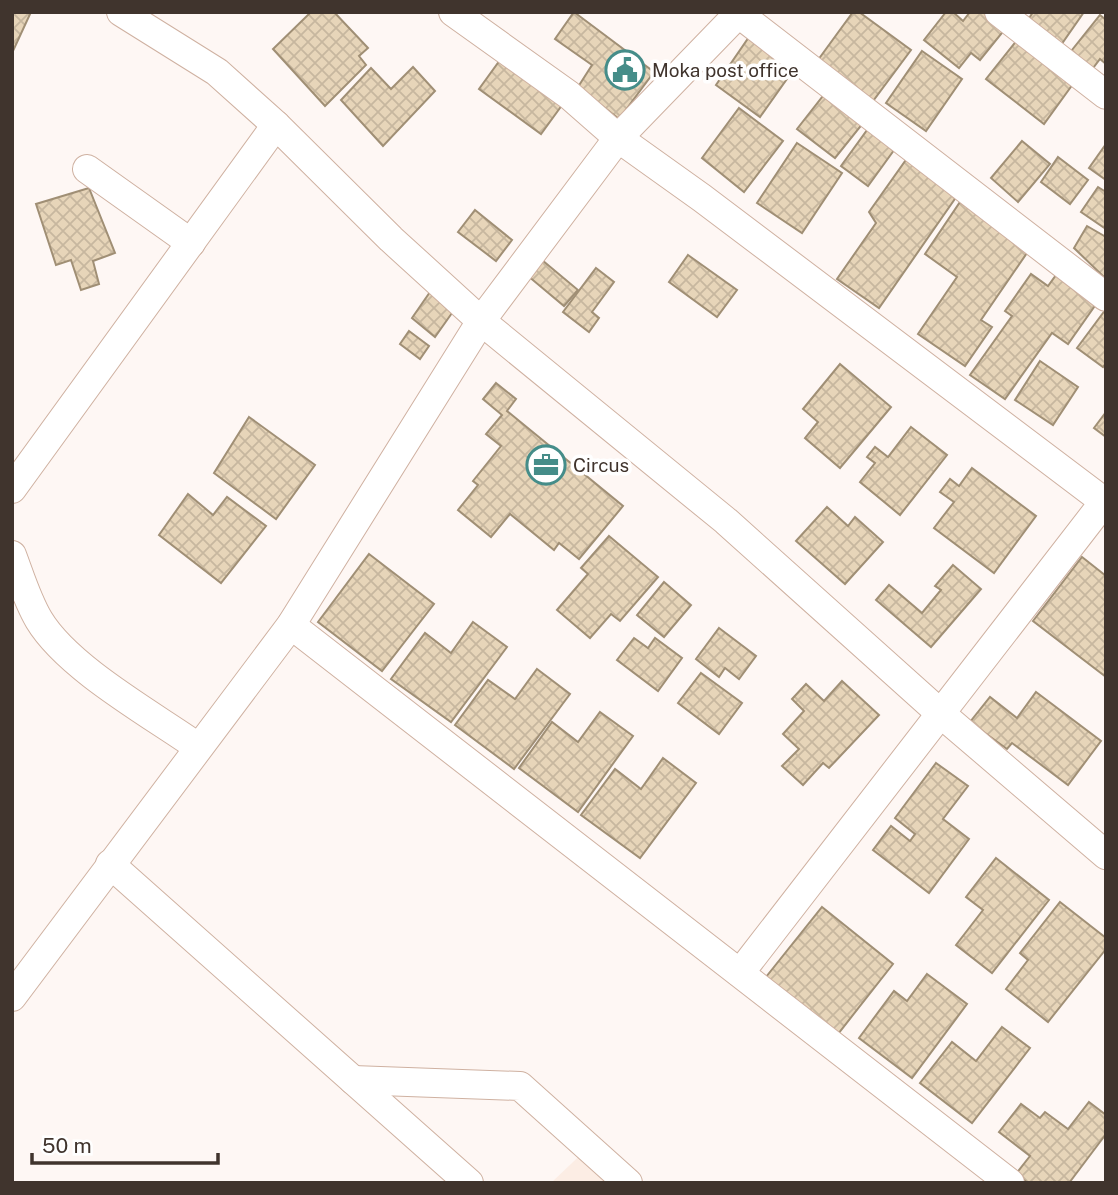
<svg xmlns="http://www.w3.org/2000/svg" width="1118" height="1195" font-family="'Public Sans',sans-serif">
	<defs>
		<pattern id="building-cross-hatch" width="8" height="8" patternUnits="userSpaceOnUse" patternTransform="scale(1.75)"><rect width="8" height="8" fill="#e7d5b9"/><path d="M0 0l8 8M0 8l8-8" fill="none" stroke="#c7b79f"/></pattern>
	</defs>
	<rect width="100%" height="100%" fill="#fef7f4"/>
	<polygon fill="#fcede4" points="592,1144 635,1183 551,1183"/>
	<g fill="url(#building-cross-hatch)" stroke="#a08f75" stroke-width="2">
		<polygon points="12,12 31,12 13,51 12,51"/>
		<polygon points="311,12 334,12 368,48 359,56 366,65 325,106 273,49"/>
		<polygon points="574,12 654,72 619,119 578,87 592,65 555,39"/>
		<polygon points="853,12 859,12 911,50 873,101 818,60"/>
		<polygon points="946,12 953,12 963,21 970,12 997,12 1010,23 980,60 971,53 959,68 924,40"/>
		<polygon points="1033,12 1084,12 1061,45 1028,20"/>
		<polygon points="1100,15 1106,20 1106,64 1100,59 1090,72 1068,55"/>
		<polygon points="1021,35 1078,77 1044,124 986,79"/>
		<polygon points="749,37 794,69 760,117 716,85"/>
		<polygon points="922,51 962,79 926,131 886,103"/>
		<polygon points="503,56 565,101 541,134 479,89"/>
		<polygon points="413,67 435,91 383,146 341,100 371,68 391,89"/>
		<polygon points="830,87 868,117 835,158 797,129"/>
		<polygon points="739,108 783,141 744,192 702,158"/>
		<polygon points="870,126 897,146 868,186 841,166"/>
		<polygon points="1022,141 1050,164 1018,202 991,178"/>
		<polygon points="797,143 842,173 802,233 757,203"/>
		<polygon points="1106,144 1106,180 1089,168"/>
		<polygon points="908,157 959,193 879,308 837,279 876,223 869,212"/>
		<polygon points="1058,157 1088,180 1070,204 1041,182"/>
		<polygon points="1098,187 1106,192 1106,229 1081,212"/>
		<polygon points="89,188 115,253 93,261 99,284 81,290 71,260 56,265 36,204"/>
		<polygon points="960,202 1029,250 981,320 992,327 965,366 918,334 957,277 925,254"/>
		<polygon points="475,210 512,240 496,261 458,232"/>
		<polygon points="1087,226 1106,237 1106,279 1074,248"/>
		<polygon points="688,255 737,290 717,317 669,282"/>
		<polygon points="542,260 578,290 564,306 528,276"/>
		<polygon points="596,268 614,282 592,312 599,318 589,332 563,312"/>
		<polygon points="1059,271 1099,300 1068,344 1052,333 1005,399 970,375 1012,316 1005,311 1031,274 1048,286"/>
		<polygon points="430,292 452,313 435,337 412,318"/>
		<polygon points="1106,309 1106,363 1103,367 1077,348"/>
		<polygon points="409,331 429,346 420,359 400,344"/>
		<polygon points="1040,361 1078,387 1053,425 1015,400"/>
		<polygon points="840,364 891,407 840,468 805,438 818,422 803,409"/>
		<polygon points="496,383 516,399 507,411 623,506 579,559 559,543 554,550 510,514 491,537 458,510 478,485 473,481 501,446 486,434 502,415 483,399"/>
		<polygon points="1106,412 1106,437 1094,428"/>
		<polygon points="249,417 315,465 276,519 214,473"/>
		<polygon points="911,427 947,455 900,515 860,482 875,463 867,457 875,447 888,457"/>
		<polygon points="972,468 1036,516 994,573 934,528 954,502 940,492 950,479 959,486"/>
		<polygon points="188,494 213,515 227,497 266,526 221,583 159,535"/>
		<polygon points="827,507 848,526 855,517 883,542 845,584 796,541"/>
		<polygon points="609,536 658,577 620,621 611,614 590,638 557,610 588,574 581,568"/>
		<polygon points="369,554 434,604 382,671 318,622"/>
		<polygon points="1082,557 1106,576 1106,677 1033,621"/>
		<polygon points="953,565 981,589 931,647 876,600 889,585 922,613 941,590 935,586"/>
		<polygon points="664,582 691,605 664,637 637,615"/>
		<polygon points="473,622 507,647 451,722 391,679 425,633 451,653"/>
		<polygon points="719,628 756,656 739,679 725,668 719,677 696,659"/>
		<polygon points="634,638 648,648 655,638 682,658 658,691 617,660"/>
		<polygon points="537,669 570,694 514,769 455,725 488,680 515,699"/>
		<polygon points="701,673 742,703 719,734 678,703"/>
		<polygon points="842,681 879,715 829,768 823,763 803,785 782,766 799,749 783,734 804,711 792,699 806,684 824,701"/>
		<polygon points="1036,692 1101,741 1068,785 1012,743 1007,749 970,722 990,697 1017,718"/>
		<polygon points="600,712 633,736 578,812 519,768 552,722 578,742"/>
		<polygon points="663,758 696,783 640,858 581,815 615,769 641,789"/>
		<polygon points="936,763 968,786 943,819 969,839 929,893 873,850 891,826 910,841 915,834 895,818"/>
		<polygon points="996,858 1049,900 992,973 956,945 983,910 966,897"/>
		<polygon points="1060,902 1106,938 1106,949 1048,1022 1006,989 1028,960 1020,953"/>
		<polygon points="822,907 893,964 838,1034 766,977"/>
		<polygon points="927,974 967,1004 912,1078 859,1038 894,991 907,1001"/>
		<polygon points="1002,1027 1030,1048 972,1123 920,1083 952,1042 976,1061"/>
		<polygon points="1089,1102 1106,1115 1106,1134 1069,1183 1028,1183 1016,1174 1030,1156 999,1132 1021,1104 1040,1118 1045,1112 1068,1129"/>
	</g>
	<g fill="none" stroke-linecap="round" stroke-linejoin="round">
		<g stroke="#cfb1a1" stroke-width="30">
			<g id="minor">
				<polyline points="121,12 217,72 276,125 391,239 481,321 726,521 940,713 1106,855"/>
				<polyline points="453,12 569,95 618,138 702,198 1106,503"/>
				<polyline points="999,12 1106,95"/>
				<polyline points="739,14 1106,297"/>
				<polyline points="87,169 191,243"/>
				<polyline points="12,489 276,125"/>
				<path d="M12,555C20,576 27,600 39,620C68,668 151,714 198,747"/>
				<polyline points="291,625 1010,1183"/>
				<polyline points="110,864 469,1183"/>
				<polyline points="740,973 1104,502"/>
				<polyline points="12,997 291,625 481,321 618,138 740,12"/>
				<polyline points="353,1080 520,1086 628,1183"/>
			</g>
		</g>
		<use href="#minor" stroke="#fff" stroke-width="28"/>
	</g>
	<defs>
		<g id="civic-ring" transform="scale(2.0125)"><circle r="9.5" fill="#fff" stroke="#458d89" stroke-width="1.5"/><path d="M-.6-6.5H3V-4.5H.6V-3L4-1V1h2V6H-6V1h2V-1L-.6-3ZM-1.2 2.5V6h2.4V2.5Z" fill="#458d89"/></g>
		<g id="office-ring" transform="scale(2.0125)"><circle r="9.5" fill="#fff" stroke="#458d89" stroke-width="1.5"/><path d="M-6-3h4V-5.5h4V-3h4V5H-6ZM-1-4.5V-3h2v-1.5ZM-6 0V1H6V0Z" fill="#458d89"/></g>
	</defs>
	<g fill-rule="evenodd">
		<use href="#civic-ring" x="625" y="70"/>
		<use href="#office-ring" x="546" y="465"/>
	</g>
	<g text-anchor="middle" dominant-baseline="central" stroke-width="7" stroke-linejoin="round" paint-order="stroke">
		<g font-size="19" fill="#40342d" stroke="#fff" text-anchor="start">
			<text x="652" y="70">Moka post office</text>
			<text x="573" y="465">Circus</text>
		</g>
	</g>
	<rect width="1118" height="1195" fill="none" stroke="#40342d" stroke-width="28"/>
	<path d="M32 1153v10h186v-10" fill="none" stroke="#40342d" stroke-width="3.5"/>
	<text x="42" y="1153" font-size="21" fill="#40342d" stroke="#ffffff" stroke-width="5" paint-order="stroke">50 m</text>
</svg>
